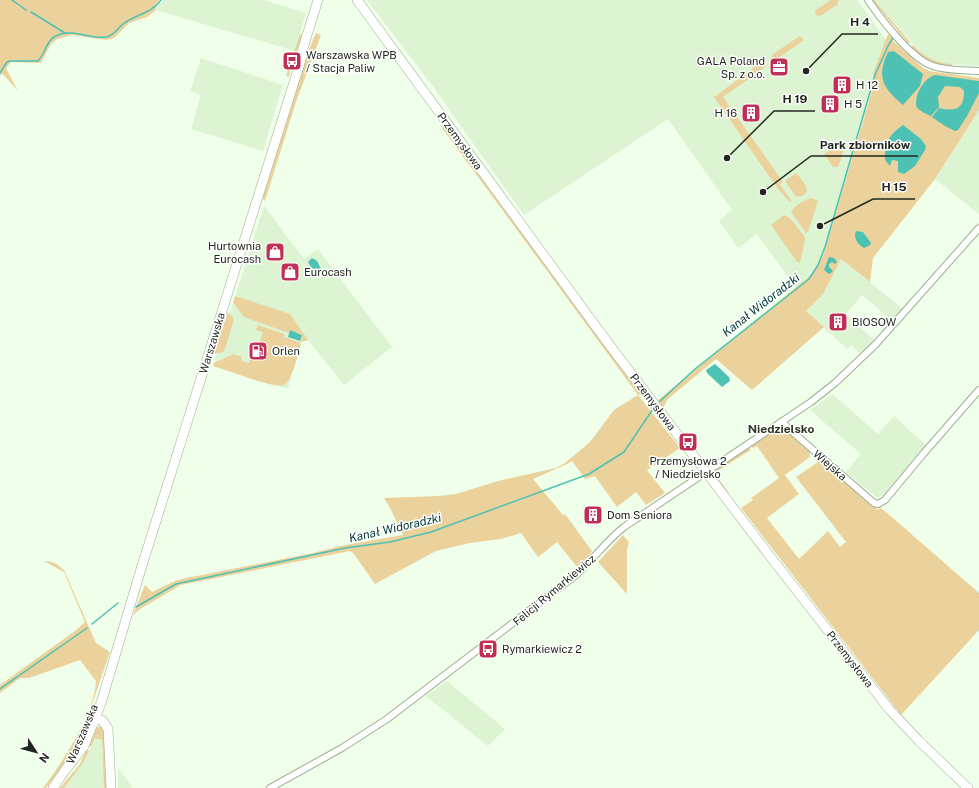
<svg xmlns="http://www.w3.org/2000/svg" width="979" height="788" font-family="'Public Sans',sans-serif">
	<rect width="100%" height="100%" fill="#efffe9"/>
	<g fill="#ddf4d2">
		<polygon points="163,0 264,0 306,13 295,51 156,10"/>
		<polygon points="367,0 857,0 887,41 874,74 873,88 823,256 811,275 796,288 757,234 738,248 719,221 732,210 668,119 524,215 434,88"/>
		<polygon points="874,0 979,0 979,66 947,64 934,61 927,57 919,51"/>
		<polygon points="201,58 283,85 263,151 191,129 201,95 190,91"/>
		<polygon points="979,110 979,214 935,179"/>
		<polygon points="264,206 304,259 318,249 392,347 344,385 308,340 301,343 288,389 213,366"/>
		<polygon points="841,259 903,309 892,321 862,295 846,314 874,340 861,355 852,345 847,349 806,311 823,294"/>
		<polygon points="832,394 878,434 894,416 927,446 885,496 876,497 846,472 861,454 810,410"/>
		<polygon points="447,681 505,729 488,746 426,696"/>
		<polygon points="95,738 102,740 104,788 64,788 83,763"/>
		<polygon points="118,768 133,788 118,788"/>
	</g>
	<g fill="#ebd29c">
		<polygon points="0,0 159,0 155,5 156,10 147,17 129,23 114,38 106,40 72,35 57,39 51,44 41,63 11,62 6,68 18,91 3,74 0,75"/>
		<polygon points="831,0 839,0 837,5 820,16 816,15 815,13 816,10"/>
		<polygon points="872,0 874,0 910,42 908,43"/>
		<polygon points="316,33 321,35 296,102 265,201 262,198 305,59"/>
		<path d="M300,34L304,35C297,49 291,62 289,77L286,76Z"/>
		<polygon points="888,34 892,37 892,40 923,68 929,71 979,78 979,110 935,179 873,258 870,282 841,259 823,294 806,311 824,327 752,390 716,359 668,399 663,408 658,400 811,275 823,256 873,88 873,74"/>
		<polygon points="800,36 804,40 774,61 772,57 773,54"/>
		<path d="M913,45C924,57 936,63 952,64V67C935,66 923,59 911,47Z"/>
		<polygon points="760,63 766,64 767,66 723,97 783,182 780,184 791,200 791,202 789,201 778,189 714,97"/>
		<polygon points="440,125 444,127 643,394 638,395 680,448 647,470 665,493 646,505 636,492 617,507 595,476 585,479 572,461 567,464 533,479 563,515 565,514 592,551 588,557 577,567 557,542 538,557 521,533 501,539 470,543 436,551 375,584 354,554 350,551 181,585 140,609 133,615 145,585 152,592 177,580 313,553 340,546 403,535 390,508 384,498 439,496 456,494 498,481 556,468 565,463 590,442 614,410 638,395"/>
		<polygon points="841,143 844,144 845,146 838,167 833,167 824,154"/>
		<path d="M796,173C803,181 816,195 796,197L785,181Z"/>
		<path d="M812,198L818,201L808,232L806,233L791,212C794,206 805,199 812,198Z"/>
		<polygon points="784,215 790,218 805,237 805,240 800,263 797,262 771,225"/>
		<polygon points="235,296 290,314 308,340 301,342 302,334 290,330 289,333 244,317 233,302"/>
		<polygon points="228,312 232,316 234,320 225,349 223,352 214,354"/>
		<path d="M258,325L284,334V337L301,343C299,351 292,381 284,385C274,389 225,369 213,366L214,363L233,354L242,357L241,361L249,363L251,354L257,356L258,351L256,350L257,347L254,346L255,344L259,345L263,332L256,330Z"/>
		<polygon points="780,428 786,430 812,452 810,452 810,457 785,475 799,494 767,518 799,559 828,531 840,547 846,542 796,477 821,460 878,510 880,508 886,512 979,593 979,630 901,715 741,508 753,500 751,498 779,478 757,446 753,448 751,446 775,429"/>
		<polygon points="747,448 749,448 751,450 714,473 729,493 726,494 713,475 713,472"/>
		<polygon points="623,535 629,542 627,549 627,594 598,562"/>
		<path d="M44,561C53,561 57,564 64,570L96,643L110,652C98,685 89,719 72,750C65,764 56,776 46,788H43C62,763 95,713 96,681L80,660L29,678H20L0,693V685L75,631L85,622L64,572Z"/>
		<polygon points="100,726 104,727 108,788 104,788 102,740 95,738 91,747 88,745 96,728"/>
		<polygon points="86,750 89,751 83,763 64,788 60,788 80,764"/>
	</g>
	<g fill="#4cc1b4">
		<path d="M894,51L923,74L920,86L903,105C883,88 876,78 888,52Z"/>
		<path d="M935,75L979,81V93L967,116L958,130L955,131L945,126L932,117L939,108C956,112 964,109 964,91L960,87L945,86L938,97L939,107L931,116L924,113L917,108C913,96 924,78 935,75Z"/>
		<path d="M903,125L921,139L926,146L925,150L915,166L904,174L898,172V161L892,160L890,166L885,160C885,142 888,136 903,125Z"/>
		<path d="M856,231L863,232L871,243L870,245L864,248C858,245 853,238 856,231Z"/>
		<polygon points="829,257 834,258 837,262 835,264 832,262 829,264 829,267 833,271 831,273 829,274 824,270"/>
		<polygon points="312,258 317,261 321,269 317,272 311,267 308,262"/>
		<polygon points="290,330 302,335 300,341 288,337"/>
		<polygon points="715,364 729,377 730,381 722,387 707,373 706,370"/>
	</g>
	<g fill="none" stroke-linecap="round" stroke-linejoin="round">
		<g stroke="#4cc1b4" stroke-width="1.5">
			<polyline points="12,0 26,10"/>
			<polyline points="31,12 65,33"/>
			<path d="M0,73L7,62L10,61H38C46,53 46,39 58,35C73,29 90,39 106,37C114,36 117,29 123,24C136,14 151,14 161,0"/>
			<polyline points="658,403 695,369 809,279 818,265 825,247 875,75 888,46 893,38"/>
			<polyline points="136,607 176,584 345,548 390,542 431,532 589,474 624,452 653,409"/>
			<polyline points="92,624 118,603"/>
			<polyline points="0,689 87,628"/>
		</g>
		<g stroke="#9eaf95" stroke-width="8">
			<g id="street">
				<path d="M868,0C881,19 911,59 933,66C947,71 964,70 979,71"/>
				<polyline points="782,421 788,428 874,503 878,504 885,500 924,453 979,390"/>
				<path d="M270,788L342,748L387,719L576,575C593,560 606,541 624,527L811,402L835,383L875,345L979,228"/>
			</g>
		</g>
		<g stroke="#9eaf95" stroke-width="10">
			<g id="secondary">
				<polyline points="357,0 608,343 769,555 889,709 919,741 968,788"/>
				<polyline points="91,715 103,721 108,729 111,788"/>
				<polyline points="67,768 84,746 101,703 141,569 301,60 303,48 318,0"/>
				<polyline points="53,788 70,763"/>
			</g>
		</g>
		<use href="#street" stroke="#fff" stroke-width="6"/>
		<use href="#secondary" stroke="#fff" stroke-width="9"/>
	</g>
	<defs>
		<g id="bus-square" transform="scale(1)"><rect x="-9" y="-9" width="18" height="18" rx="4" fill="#c03056" stroke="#fff"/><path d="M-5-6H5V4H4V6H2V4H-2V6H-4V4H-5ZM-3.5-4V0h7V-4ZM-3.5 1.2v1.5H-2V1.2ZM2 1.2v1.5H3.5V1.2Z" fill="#fff"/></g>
		<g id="office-square" transform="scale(1)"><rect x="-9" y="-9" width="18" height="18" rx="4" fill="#c03056" stroke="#fff"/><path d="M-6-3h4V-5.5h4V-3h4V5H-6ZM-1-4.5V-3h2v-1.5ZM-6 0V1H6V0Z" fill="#fff"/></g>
		<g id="building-square" transform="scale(1)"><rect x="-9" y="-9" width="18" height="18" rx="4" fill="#c03056" stroke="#fff"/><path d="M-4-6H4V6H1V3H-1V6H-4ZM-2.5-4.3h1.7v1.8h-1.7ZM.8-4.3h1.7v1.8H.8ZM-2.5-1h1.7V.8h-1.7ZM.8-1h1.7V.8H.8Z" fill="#fff"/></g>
		<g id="shop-square" transform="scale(1)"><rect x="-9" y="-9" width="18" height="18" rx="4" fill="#c03056" stroke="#fff"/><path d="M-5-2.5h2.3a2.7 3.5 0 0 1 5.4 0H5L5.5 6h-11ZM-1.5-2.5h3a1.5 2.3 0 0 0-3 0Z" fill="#fff"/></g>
		<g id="fuel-square" transform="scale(1)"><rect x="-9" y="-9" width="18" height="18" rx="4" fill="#c03056" stroke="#fff"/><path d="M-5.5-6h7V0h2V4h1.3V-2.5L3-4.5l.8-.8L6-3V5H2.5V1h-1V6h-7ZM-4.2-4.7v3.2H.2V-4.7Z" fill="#fff"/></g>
	</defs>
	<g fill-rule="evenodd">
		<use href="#bus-square" x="292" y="61"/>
		<use href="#office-square" x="779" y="67"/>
		<use href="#building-square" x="842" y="85"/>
		<use href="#building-square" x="830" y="104"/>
		<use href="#building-square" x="751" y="113"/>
		<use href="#shop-square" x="275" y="252"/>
		<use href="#shop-square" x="290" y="272"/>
		<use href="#building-square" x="838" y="322"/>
		<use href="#fuel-square" x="258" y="351"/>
		<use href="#bus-square" x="688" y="442"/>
		<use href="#building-square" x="593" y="515"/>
		<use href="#bus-square" x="488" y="649"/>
	</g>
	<g text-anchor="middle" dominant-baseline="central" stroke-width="3" stroke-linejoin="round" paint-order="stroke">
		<g font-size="11" fill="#20271d" stroke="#fff" text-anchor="start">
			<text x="306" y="55">Warszawska WPB<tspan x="306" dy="13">/ Stacja Paliw</tspan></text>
			<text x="765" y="61" text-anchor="end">GALA Poland<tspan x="765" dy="13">Sp. z o.o.</tspan></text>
			<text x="856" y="85">H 12</text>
			<text x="844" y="104">H 5</text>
			<text x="737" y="113" text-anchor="end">H 16</text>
			<text x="261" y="246" text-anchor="end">Hurtownia<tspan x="261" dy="13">Eurocash</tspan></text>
			<text x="304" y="272">Eurocash</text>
			<text x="852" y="322">BIOSOW</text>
			<text x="272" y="351">Orlen</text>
			<text x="688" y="461" text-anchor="middle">Przemysłowa 2<tspan x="688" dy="13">/ Niedzielsko</tspan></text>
			<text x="607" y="515">Dom Seniora</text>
			<text x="502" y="649">Rymarkiewicz 2</text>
		</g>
		<g font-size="11" fill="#20271d" stroke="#fff">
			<text transform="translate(460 141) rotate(54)">Przemysłowa</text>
			<text transform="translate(212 343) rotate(-73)">Warszawska</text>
			<text transform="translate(653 402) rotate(53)">Przemysłowa</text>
			<text transform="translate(830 465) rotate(41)">Wiejska</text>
			<text transform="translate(554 590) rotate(-40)">Felicji Rymarkiewicz</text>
			<text transform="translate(850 659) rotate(52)">Przemysłowa</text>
			<text transform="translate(82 734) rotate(-67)">Warszawska</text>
		</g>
		<g font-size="12" font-style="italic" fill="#023a35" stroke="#fff">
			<text transform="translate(761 305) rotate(-38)">Kanał Widoradzki</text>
			<text transform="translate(395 528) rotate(-13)">Kanał Widoradzki</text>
		</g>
		<g font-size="12" font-weight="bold" fill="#2b3923" stroke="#fff">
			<text x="781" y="429">Niedzielsko</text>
		</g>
	</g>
	<path fill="none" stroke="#20271d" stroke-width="1.5" d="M806 71L842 34H878M727 158L774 111H815M763 192L811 156H918M820 226L873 199H915"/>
	<g fill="#20271d" stroke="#fff" stroke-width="1.5">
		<circle cx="806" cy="71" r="4"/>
		<circle cx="727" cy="158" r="4"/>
		<circle cx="763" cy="192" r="4"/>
		<circle cx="820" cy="226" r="4"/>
	</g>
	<g font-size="12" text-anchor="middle" font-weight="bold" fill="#20271d" stroke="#fff" stroke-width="3" stroke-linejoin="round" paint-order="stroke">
		<text x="860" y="26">H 4</text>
		<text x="795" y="103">H 19</text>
		<text x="865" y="149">Park zbiorników</text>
		<text x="894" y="191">H 15</text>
	</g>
	<g transform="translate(36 752) rotate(126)" stroke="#ffffff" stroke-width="3" paint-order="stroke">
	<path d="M0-3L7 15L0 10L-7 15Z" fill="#20271d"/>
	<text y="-6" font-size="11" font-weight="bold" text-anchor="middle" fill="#20271d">N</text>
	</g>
</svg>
